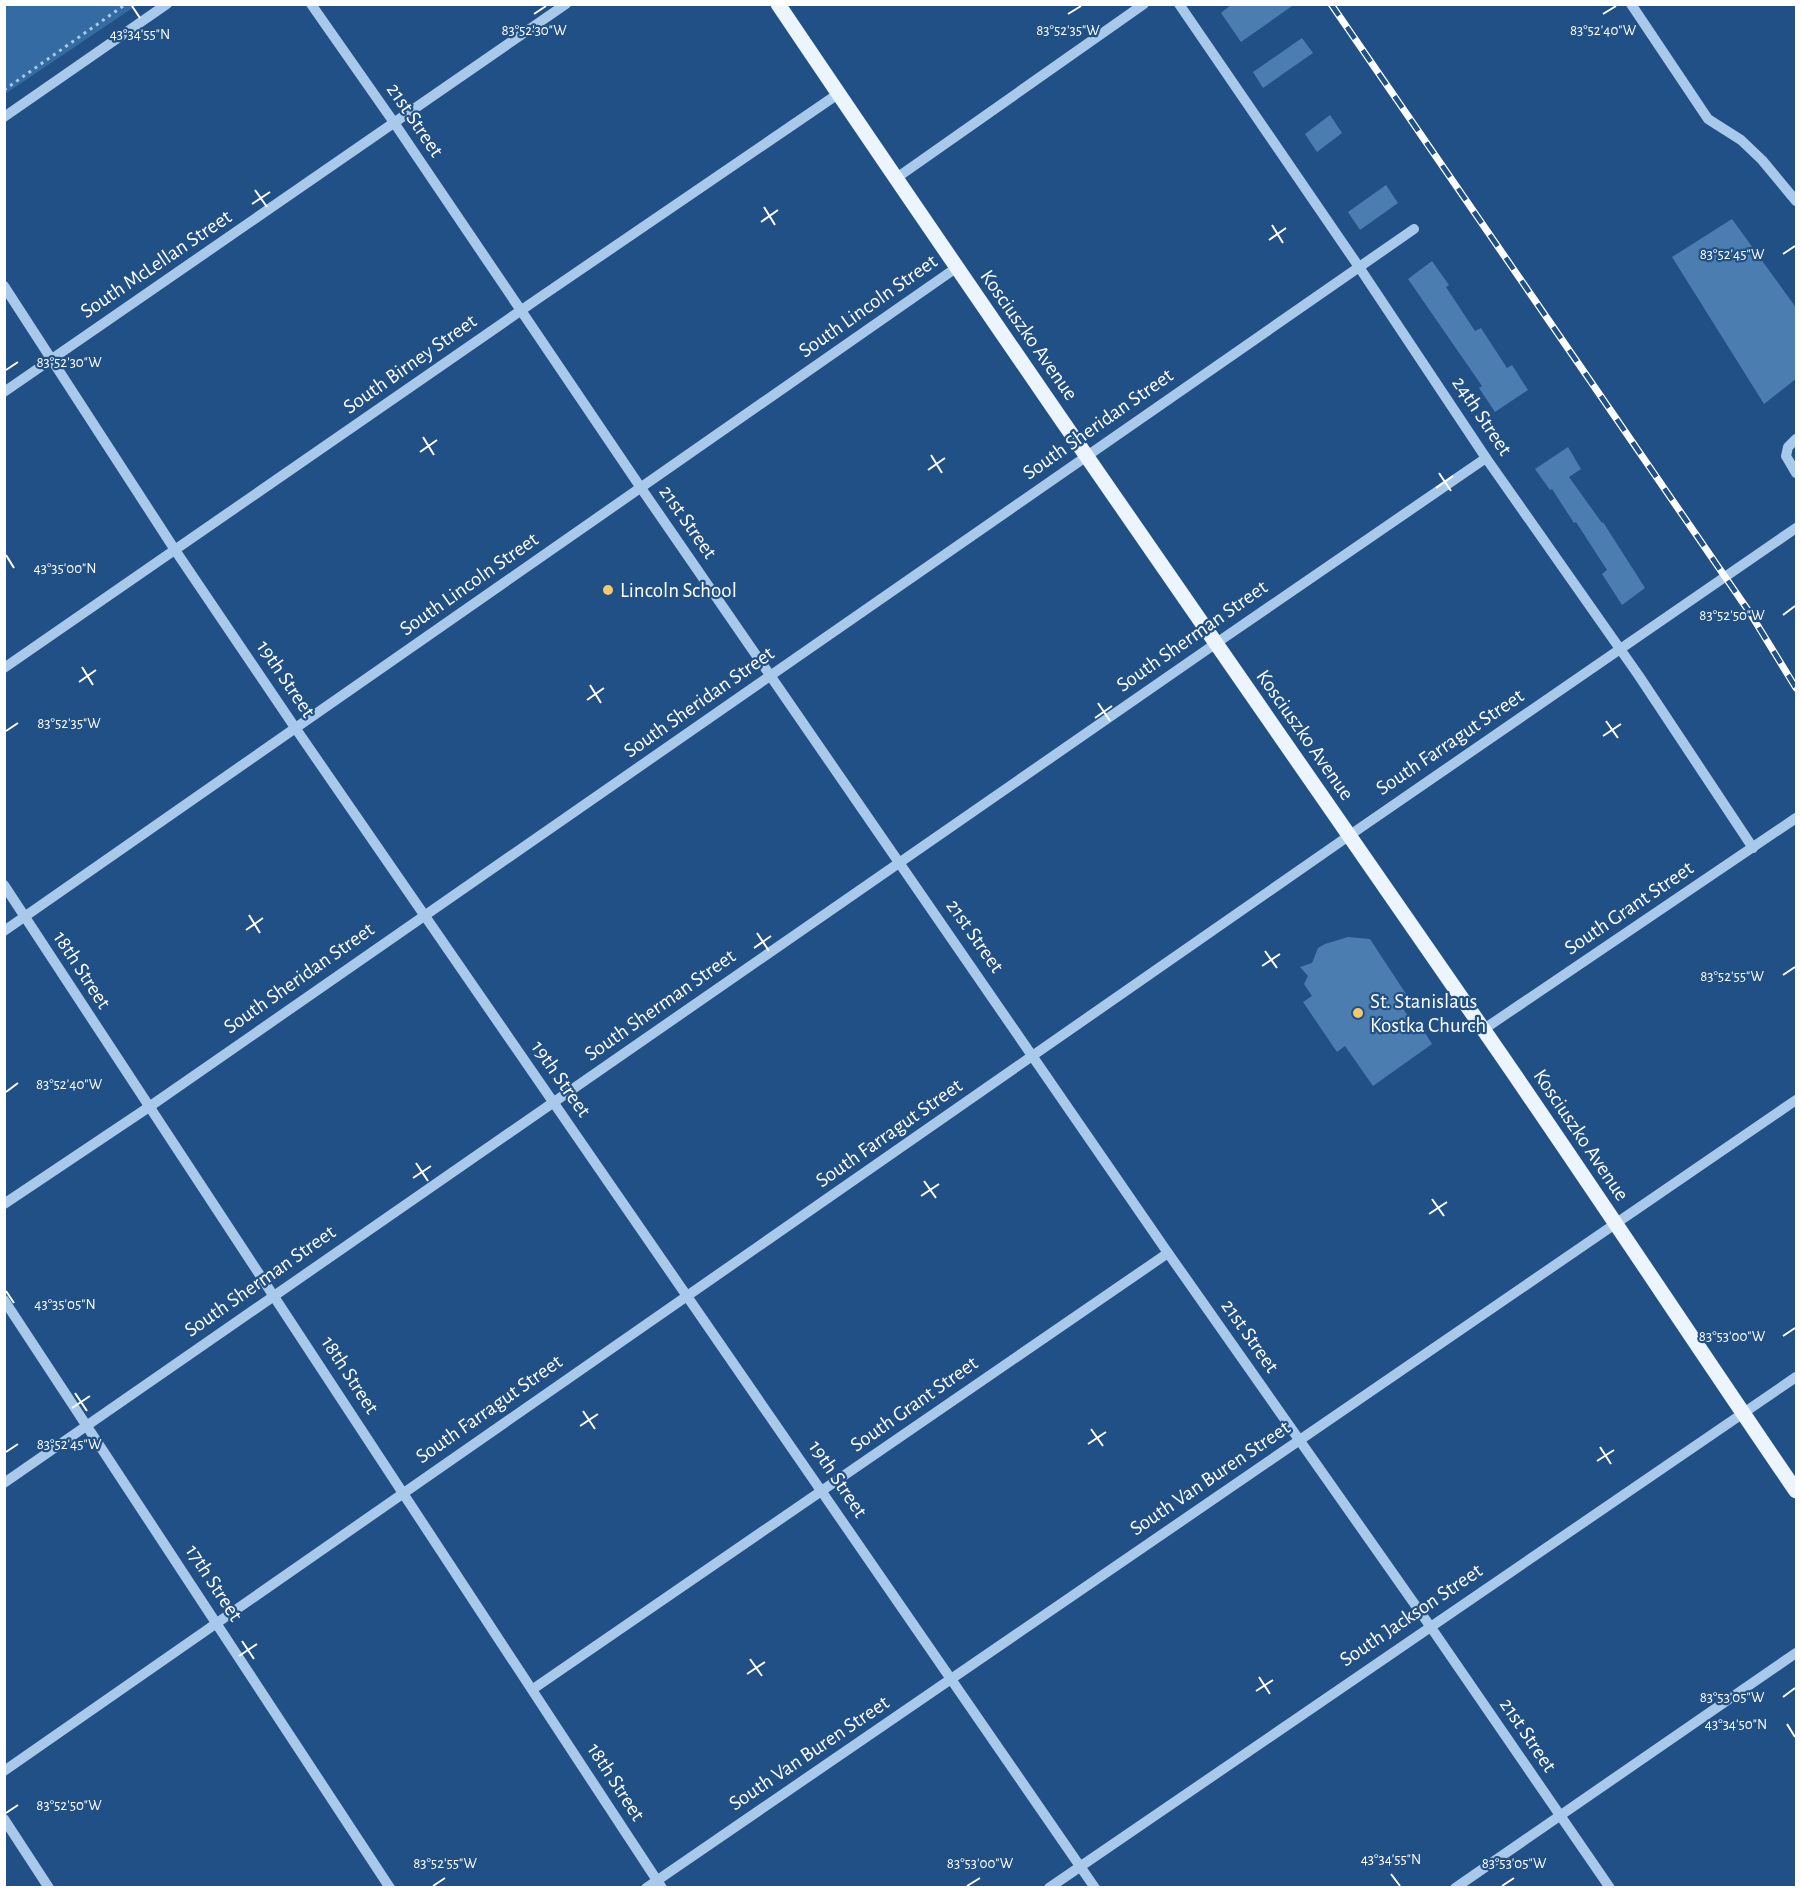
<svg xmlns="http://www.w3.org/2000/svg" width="1801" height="1892" font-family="'Alegreya Sans',sans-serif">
	<rect width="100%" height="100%" fill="#205085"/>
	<polygon fill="#346ba2" points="5,4 137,4 137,5 5,94"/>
	<g fill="#4c7db0">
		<polygon points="1232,4 1295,4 1241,42 1221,13"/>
		<polygon points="1302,38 1313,53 1263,88 1253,72"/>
		<polygon points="1330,115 1342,133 1317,152 1305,134"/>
		<polygon points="1386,185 1398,203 1360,230 1348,212"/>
		<polygon points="1732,219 1797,309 1797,378 1764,404 1672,257"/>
		<polygon points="1432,261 1449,285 1446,287 1475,331 1481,328 1507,368 1512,365 1528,390 1495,412 1479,388 1482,386 1408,279"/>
		<polygon points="1568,447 1581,469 1569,477 1602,523 1603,522 1645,588 1622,605 1602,574 1607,570 1576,522 1574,523 1552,489 1550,490 1535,469"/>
		<polygon points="1348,937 1370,939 1408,997 1399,1003 1413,1023 1425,1033 1432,1044 1373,1086 1345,1046 1337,1052 1303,1002 1312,996 1304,984 1308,976 1300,967 1312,963 1318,948 1325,944"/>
	</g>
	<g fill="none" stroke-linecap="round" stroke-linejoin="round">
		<polyline stroke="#a8c9ea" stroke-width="3" stroke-dasharray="3 4.5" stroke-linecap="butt" points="4,90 126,4"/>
		<g stroke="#a8c9ea" stroke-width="10">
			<polyline points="311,4 395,124 641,488 1168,1253 1430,1626 1610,1888"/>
			<polyline points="1179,4 1359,267 1486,458 1639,676 1753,848"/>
			<polyline points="1631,4 1708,119 1741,140 1762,160 1796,201"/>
			<polyline points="4,117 167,4"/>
			<polyline points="895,179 1144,4"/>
			<polyline points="4,286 175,550 296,729 1095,1888"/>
			<polyline points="4,392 566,4"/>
			<polyline points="1796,439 1788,447 1786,456 1796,473"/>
			<polyline points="4,668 539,298 838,94"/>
			<polyline points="4,885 662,1888"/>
			<polyline points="4,931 956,268"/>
			<polyline points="1484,1029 1796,818"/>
			<polyline points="4,1204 149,1107 1414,229"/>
			<polyline points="4,1300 390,1888"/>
			<polyline points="4,1483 1215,644 1486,458"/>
			<polyline points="533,1689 1168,1253"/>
			<polyline points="4,1771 1350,835 1796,528"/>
			<polyline points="4,1819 49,1888"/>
			<polyline points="646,1888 1796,1100"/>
			<polyline points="1049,1888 1796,1377"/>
			<polyline points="1455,1888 1796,1653"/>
		</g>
		<path stroke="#ecf4fe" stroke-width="15" d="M778,4C1009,347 1246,686 1481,1026C1588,1180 1690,1336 1796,1491"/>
		<g stroke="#fff" stroke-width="7">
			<polyline id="rail" points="1331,4 1750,613 1796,688"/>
		</g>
		<use href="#rail" stroke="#205085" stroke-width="4.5" stroke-dasharray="14" stroke-linecap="butt"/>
	</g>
	<path fill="none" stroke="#fff" stroke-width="2" d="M132,6L140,18M534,14L546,6M1068,14L1081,6M1603,14L1616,6M255,190L267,207M252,204L270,192M764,207L775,225M761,222L778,210M1272,225L1283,243M1269,240L1286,228M1783,254L1795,246M6,370L18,362M423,437L434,455M420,452L437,440M931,455L942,473M928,470L945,458M1439,473L1451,491M1436,488L1453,476M6,555L14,568M1783,615L1795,606M82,667L93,685M79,682L96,670M590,685L601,703M587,700L604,688M1098,703L1110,721M1095,718L1112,706M1606,721L1618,738M6,731L18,723M1603,736L1621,724M249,915L260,933M246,930L263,918M757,933L769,951M754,948L771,936M1265,951L1277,968M1262,966L1280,954M1783,975L1795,967M6,1092L18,1083M416,1163L428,1181M413,1178L431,1166M924,1181L936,1198M921,1196L939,1184M1432,1199L1444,1216M1429,1214L1447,1202M6,1291L14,1303M1783,1336L1795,1328M75,1393L87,1411M72,1408L90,1396M583,1411L595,1429M580,1426L598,1414M1091,1429L1103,1446M1088,1444L1106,1432M1600,1447L1611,1464M6,1452L18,1444M1597,1461L1614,1450M242,1641L254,1659M239,1656L257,1644M750,1659L762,1676M747,1674L765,1662M1259,1677L1270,1694M1256,1691L1273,1680M1783,1697L1795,1688M1787,1724L1795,1737M6,1813L18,1805M1391,1874L1400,1886M433,1886L445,1878M967,1886L980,1878M1502,1886L1514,1878"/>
	<g fill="#f7c869" stroke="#205085" stroke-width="2">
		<circle cx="608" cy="590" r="6"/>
		<circle cx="1358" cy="1013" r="6"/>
	</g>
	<g text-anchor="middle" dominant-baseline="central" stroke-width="4.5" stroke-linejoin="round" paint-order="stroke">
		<g font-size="21" fill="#fff" stroke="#205085">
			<text transform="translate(415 120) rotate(56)">21st Street</text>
			<text transform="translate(156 264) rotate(-34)">South McLellan Street</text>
			<text transform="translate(868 306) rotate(-35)">South Lincoln Street</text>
			<text transform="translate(1029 335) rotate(55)">Kosciuszko Avenue</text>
			<text transform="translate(410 364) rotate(-35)">South Birney Street</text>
			<text transform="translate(1482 416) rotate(56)">24th Street</text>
			<text transform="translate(1098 424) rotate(-35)">South Sheridan Street</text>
			<text transform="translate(688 522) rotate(55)">21st Street</text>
			<text transform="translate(469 584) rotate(-35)">South Lincoln Street</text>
			<text transform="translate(1192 636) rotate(-35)">South Sherman Street</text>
			<text transform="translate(286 679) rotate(56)">19th Street</text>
			<text transform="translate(699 702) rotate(-35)">South Sheridan Street</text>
			<text transform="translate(1305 735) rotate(55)">Kosciuszko Avenue</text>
			<text transform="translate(1450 742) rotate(-34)">South Farragut Street</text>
			<text transform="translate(1629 908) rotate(-34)">South Grant Street</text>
			<text transform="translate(975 936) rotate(55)">21st Street</text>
			<text transform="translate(82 970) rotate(57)">18th Street</text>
			<text transform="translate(299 978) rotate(-35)">South Sheridan Street</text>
			<text transform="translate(660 1005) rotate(-35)">South Sherman Street</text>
			<text transform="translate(561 1079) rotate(55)">19th Street</text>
			<text transform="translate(889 1133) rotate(-35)">South Farragut Street</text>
			<text transform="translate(1581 1135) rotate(56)">Kosciuszko Avenue</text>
			<text transform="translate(260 1281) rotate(-35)">South Sherman Street</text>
			<text transform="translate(1250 1336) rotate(55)">21st Street</text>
			<text transform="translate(350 1375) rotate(57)">18th Street</text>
			<text transform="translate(914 1404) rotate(-35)">South Grant Street</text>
			<text transform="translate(489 1409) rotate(-35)">South Farragut Street</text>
			<text transform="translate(1210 1478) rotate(-34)">South Van Buren Street</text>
			<text transform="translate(838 1479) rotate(56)">19th Street</text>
			<text transform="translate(214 1583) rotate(57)">17th Street</text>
			<text transform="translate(1411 1615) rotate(-34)">South Jackson Street</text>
			<text transform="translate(1528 1735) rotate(56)">21st Street</text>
			<text transform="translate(809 1753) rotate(-34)">South Van Buren Street</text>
			<text transform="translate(616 1782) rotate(57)">18th Street</text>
		</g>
		<g font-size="21" fill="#fff" stroke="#205085" text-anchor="start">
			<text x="620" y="590">Lincoln School</text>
			<text x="1370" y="1001">St. Stanislaus<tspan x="1370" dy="24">Kostka Church</tspan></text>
		</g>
	</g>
	<g font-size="15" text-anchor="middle" fill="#fff" stroke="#205085" stroke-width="4.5" stroke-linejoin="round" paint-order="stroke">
		<text x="534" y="35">83°52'30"W</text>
		<text x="1068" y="35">83°52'35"W</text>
		<text x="1603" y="35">83°52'40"W</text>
		<text x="140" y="39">43°34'55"N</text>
		<text x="1732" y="259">83°52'45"W</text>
		<text x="69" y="367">83°52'30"W</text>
		<text x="65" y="573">43°35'00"N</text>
		<text x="1732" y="620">83°52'50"W</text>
		<text x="69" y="728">83°52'35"W</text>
		<text x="1732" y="981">83°52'55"W</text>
		<text x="69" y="1089">83°52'40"W</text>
		<text x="65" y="1309">43°35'05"N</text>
		<text x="1732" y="1341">83°53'00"W</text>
		<text x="69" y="1449">83°52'45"W</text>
		<text x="1732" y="1702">83°53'05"W</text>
		<text x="1736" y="1729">43°34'50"N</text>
		<text x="69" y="1810">83°52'50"W</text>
		<text x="1391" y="1864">43°34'55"N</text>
		<text x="445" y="1868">83°52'55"W</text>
		<text x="980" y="1868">83°53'00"W</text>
		<text x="1514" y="1868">83°53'05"W</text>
	</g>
	<rect width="1801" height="1892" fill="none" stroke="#ffffff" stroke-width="12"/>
</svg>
